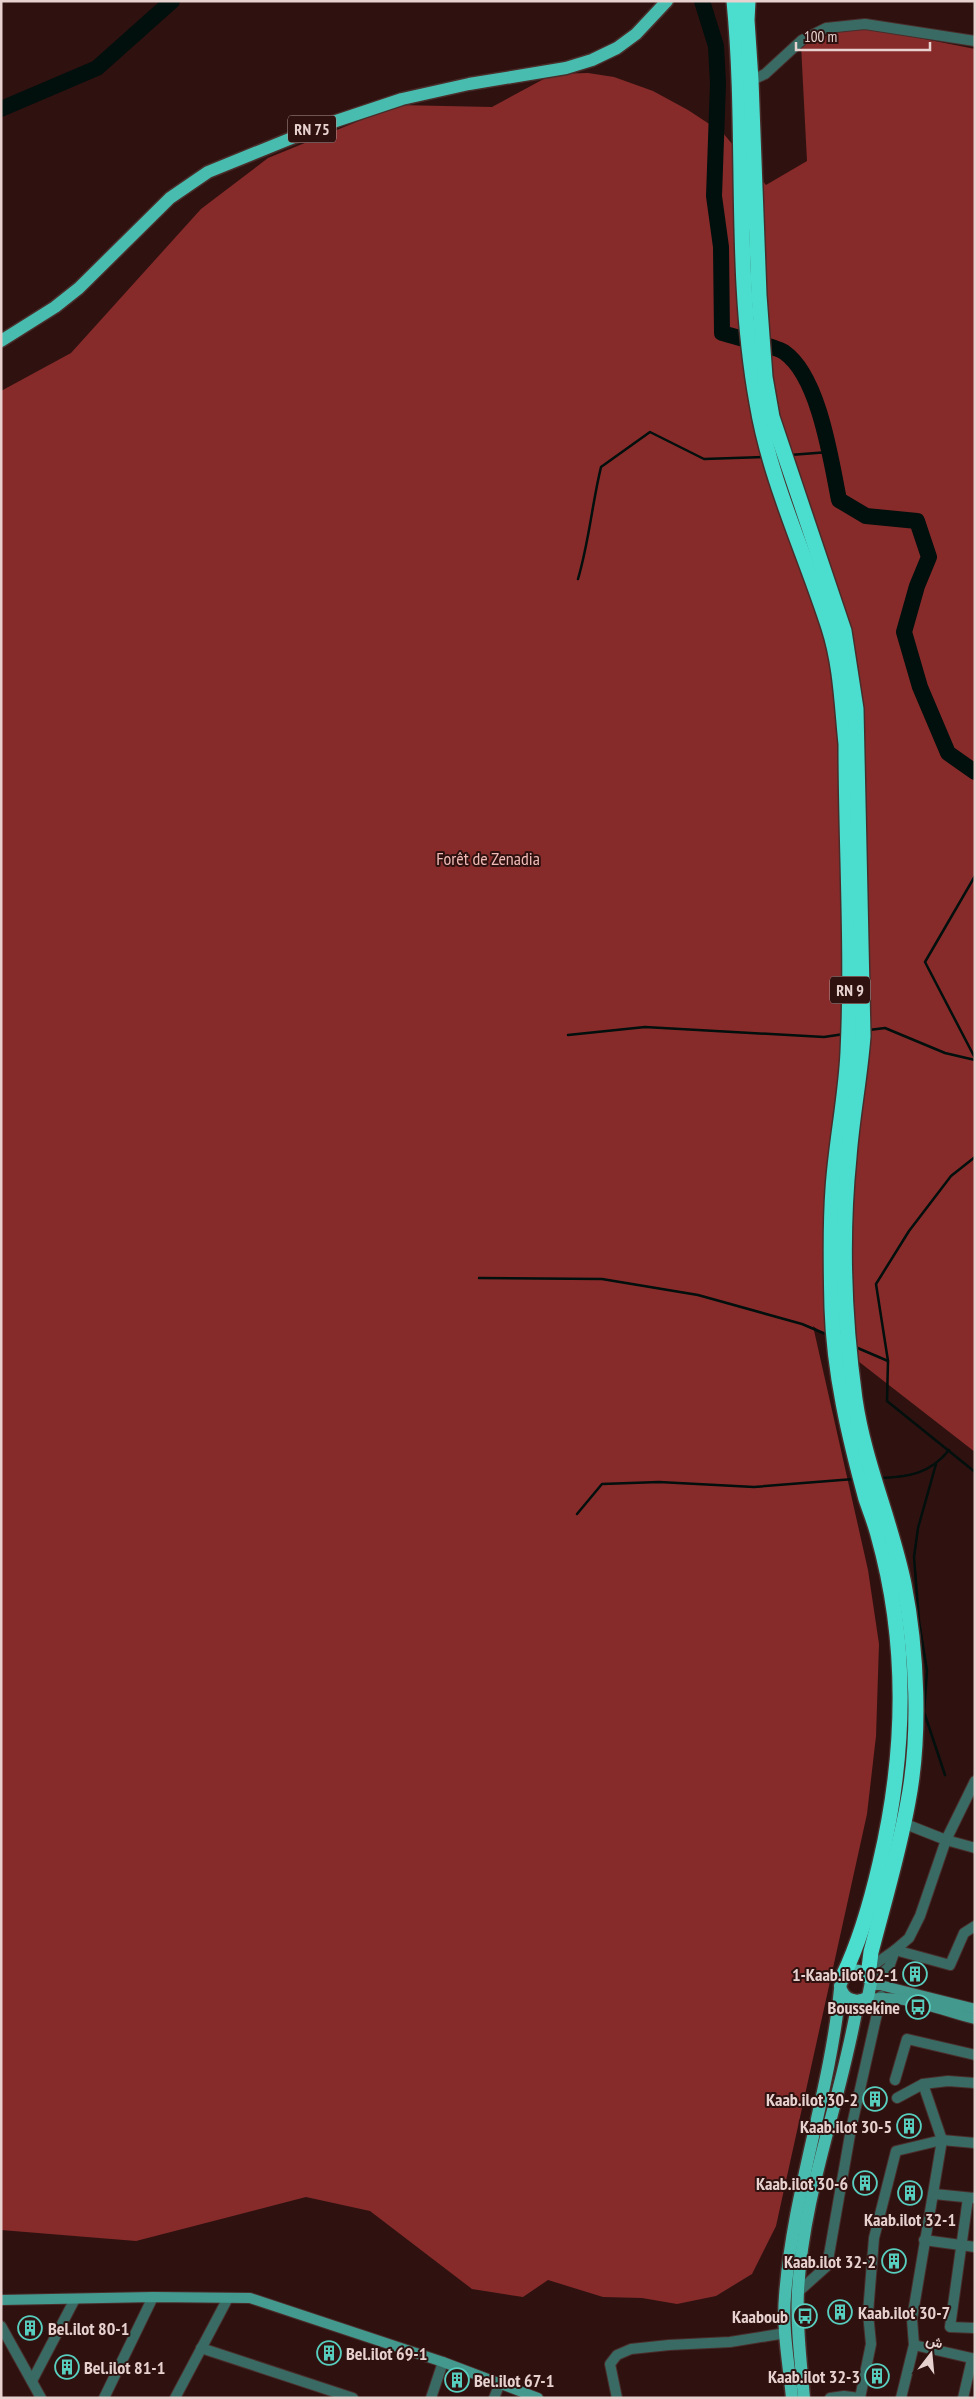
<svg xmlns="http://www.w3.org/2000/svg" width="976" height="2399" font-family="'PT Sans Narrow',Vazirmatn,sans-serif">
	<rect width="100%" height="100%" fill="#2f1210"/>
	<polygon fill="#862b2a" points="864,27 975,49 975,1452 813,1326 868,1570 879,1644 876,1736 867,1814 776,2226 752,2274 716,2296 677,2304 642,2298 603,2297 548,2280 523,2297 472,2289 370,2211 306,2197 136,2241 1,2230 1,391 71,353 201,209 268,158 398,105 492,107 553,74 588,73 614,77 653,91 688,110 723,133 766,185 807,161 801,45 844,29"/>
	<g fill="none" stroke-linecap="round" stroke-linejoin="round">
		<g stroke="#010f0d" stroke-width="2.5">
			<polyline points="790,455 829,452"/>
			<path d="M578,579C589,542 592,504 601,467L650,432L704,459L765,457"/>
			<polyline points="975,876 925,962 975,1058"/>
			<polyline points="869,1030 885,1028 945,1053 975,1060"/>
			<polyline points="568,1035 645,1027 824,1037 844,1034"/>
			<polyline points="975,1157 951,1176 909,1231 876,1284 888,1361 887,1401 975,1472"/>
			<polyline points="479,1278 602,1279 698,1295 802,1324 828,1335"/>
			<polyline points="853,1346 888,1361"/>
			<polyline points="936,1464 918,1528 914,1557 919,1621 927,1671 924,1712 945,1775"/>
			<path d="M880,1478C908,1477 930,1474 949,1450"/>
			<polyline points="577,1514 602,1484 659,1482 754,1487 854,1479"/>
		</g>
		<g stroke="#010f0d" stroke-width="16">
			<path d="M702,1L716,46L718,83L714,196L721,247L722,333C734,337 776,346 784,352C819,376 831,460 839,500L866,516L917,521L929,557L917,586L904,632L920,687L948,753L975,772"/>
			<polyline points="1,109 97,68 172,1"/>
		</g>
		<g stroke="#492d2b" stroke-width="12">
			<g id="street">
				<polyline points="746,83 765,74 802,40 826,28 865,24 975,41"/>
				<polyline points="903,1823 946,1840 975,1848"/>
				<polyline points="895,1950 950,1965 964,1933 975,1926"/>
				<polyline points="868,1969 895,1950 909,1938 920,1916 946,1840 975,1781"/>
				<polyline points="871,1982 889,1967 895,1950"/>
				<polyline points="895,2080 907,2039 975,2055"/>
				<polyline points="897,2098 923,2084 948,2081 975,2083"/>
				<polyline points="934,2194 974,2198"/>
				<polyline points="968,2198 950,2327 975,2328"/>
				<polyline points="924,2240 975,2247"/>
				<polyline points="798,2292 827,2266 851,2129 881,1996"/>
				<polyline points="1,2326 41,2398"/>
				<polyline points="914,2345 975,2359"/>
				<polyline points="201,2348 353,2398"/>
				<polyline points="32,2381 75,2299"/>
				<polyline points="104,2398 153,2297"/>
				<polyline points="175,2398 228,2298"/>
				<polyline points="431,2398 443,2362"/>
				<polyline points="494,2398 500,2383"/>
				<polyline points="617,2398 610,2364 617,2355 631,2349 669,2345 730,2342 786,2333"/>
				<polyline points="830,2398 844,2396 859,2398"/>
				<polyline points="860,2398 871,2344 868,2313 874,2238 896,2151 942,2140 975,2143"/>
				<polyline points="901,2398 914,2345 912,2319 942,2140 923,2084"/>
				<polyline points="963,2398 972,2359"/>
			</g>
		</g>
		<g stroke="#492d2b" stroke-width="12">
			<g id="secondary">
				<polyline points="871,1985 880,1985 975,2009"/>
				<path d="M863,2000C900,1992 939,2010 975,2019"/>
				<polyline points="1,2300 153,2297 250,2298 443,2362 538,2398"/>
			</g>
		</g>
		<g stroke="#492d2b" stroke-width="15">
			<g id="primary">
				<polyline points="1,341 55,307 79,288 170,198 208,172 324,125 402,99 469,84 566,68 592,60 617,48 636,34 667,1"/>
				<path d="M792,2398C789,2365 782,2329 785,2296C793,2191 830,2093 840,1989C842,1969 862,1963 871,1982L868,1997C856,2005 843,1999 840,1986"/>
				<path d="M804,2398C801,2363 796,2326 798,2291C803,2192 842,2098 858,2001"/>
			</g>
		</g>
		<g stroke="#492d2b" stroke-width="18">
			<g id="highway">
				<path d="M734,1C747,135 733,271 757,403C770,481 805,553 829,628C841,665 842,706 846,744C846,847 853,949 848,1052C846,1097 836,1143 833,1189C830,1229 831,1268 832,1308C834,1373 849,1437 866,1499C870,1511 875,1523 878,1535C909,1645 906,1753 880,1863C871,1902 860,1941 843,1976"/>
				<path d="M748,1L747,20L751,80L759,295L765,377L772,417L844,631L856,709L863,1036C860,1077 852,1116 849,1157C841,1236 844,1320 855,1399C864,1462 891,1521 904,1584C917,1650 921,1735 908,1802C899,1852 884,1902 871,1952L868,1976"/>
			</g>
		</g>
		<use href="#street" stroke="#396b64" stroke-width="10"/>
		<use href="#secondary" stroke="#43998e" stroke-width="10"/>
		<use href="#primary" stroke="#48bdaf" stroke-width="12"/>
		<use href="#highway" stroke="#4bddcd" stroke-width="15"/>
	</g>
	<defs>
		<g id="building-ring" transform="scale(1.25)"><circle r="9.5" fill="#2f1210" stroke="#58cebf" stroke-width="1.5"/><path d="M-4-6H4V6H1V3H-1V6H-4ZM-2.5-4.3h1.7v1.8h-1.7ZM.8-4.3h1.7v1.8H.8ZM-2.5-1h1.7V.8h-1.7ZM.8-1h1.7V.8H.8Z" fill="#58cebf"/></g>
		<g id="bus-ring" transform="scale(1.25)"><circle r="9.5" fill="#2f1210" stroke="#58cebf" stroke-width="1.5"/><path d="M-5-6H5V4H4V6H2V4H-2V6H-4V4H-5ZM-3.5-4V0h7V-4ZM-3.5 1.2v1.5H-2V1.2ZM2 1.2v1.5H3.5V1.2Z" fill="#58cebf"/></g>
	</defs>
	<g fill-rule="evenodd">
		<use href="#building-ring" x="915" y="1974"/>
		<use href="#bus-ring" x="918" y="2007"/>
		<use href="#building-ring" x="875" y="2099"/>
		<use href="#building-ring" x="909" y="2126"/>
		<use href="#building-ring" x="865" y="2183"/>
		<use href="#building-ring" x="910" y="2193"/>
		<use href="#building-ring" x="894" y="2261"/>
		<use href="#building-ring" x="840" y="2312"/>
		<use href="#bus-ring" x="805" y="2316"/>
		<use href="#building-ring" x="30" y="2328"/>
		<use href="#building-ring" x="329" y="2353"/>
		<use href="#building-ring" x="67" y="2367"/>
		<use href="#building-ring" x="877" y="2376"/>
		<use href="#building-ring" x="457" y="2380"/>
	</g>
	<g text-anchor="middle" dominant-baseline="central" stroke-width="4" stroke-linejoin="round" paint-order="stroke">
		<g fill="#2f1210" stroke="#b09896" stroke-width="1">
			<rect x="288" y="115.5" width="48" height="27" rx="4"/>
			<rect x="830" y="976.5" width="40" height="27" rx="4"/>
		</g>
		<g font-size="16" font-weight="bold" fill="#e7d2d0">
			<text x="312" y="129">RN 75</text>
			<text x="850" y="990">RN 9</text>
		</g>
		<g font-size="18" fill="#f0bbb6" stroke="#2f1210">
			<text x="488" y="858">Forêt de Zenadia</text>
		</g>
		<g font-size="18" font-weight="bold" fill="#e7d2d0" stroke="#2f1210" text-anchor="end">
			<text x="898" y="1974">1-Kaab.ilot 02-1</text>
			<text x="900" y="2007">Boussekine</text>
			<text x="858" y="2099">Kaab.ilot 30-2</text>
			<text x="892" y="2126">Kaab.ilot 30-5</text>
			<text x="848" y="2183">Kaab.ilot 30-6</text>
			<text x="910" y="2219" text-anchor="middle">Kaab.ilot 32-1</text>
			<text x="876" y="2261">Kaab.ilot 32-2</text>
			<text x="858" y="2312" text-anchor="start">Kaab.ilot 30-7</text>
			<text x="788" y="2316">Kaaboub</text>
			<text x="48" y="2328" text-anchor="start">Bel.ilot 80-1</text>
			<text x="346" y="2353" text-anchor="start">Bel.ilot 69-1</text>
			<text x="84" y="2367" text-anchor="start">Bel.ilot 81-1</text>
			<text x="860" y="2376">Kaab.ilot 32-3</text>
			<text x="474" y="2380" text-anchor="start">Bel.ilot 67-1</text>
		</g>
	</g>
	<rect width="976" height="2399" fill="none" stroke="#e7d2d0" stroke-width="5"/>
	<g transform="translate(931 2354) rotate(16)" stroke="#2f1210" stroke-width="4" paint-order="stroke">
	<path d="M0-4L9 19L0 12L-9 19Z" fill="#e7d2d0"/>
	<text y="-8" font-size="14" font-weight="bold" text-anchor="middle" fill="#e7d2d0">ش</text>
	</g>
	<path d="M796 42v8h134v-8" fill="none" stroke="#e7d2d0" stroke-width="2.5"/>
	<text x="804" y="42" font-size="15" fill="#e7d2d0" stroke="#2f1210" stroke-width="4" paint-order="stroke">100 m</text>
</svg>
